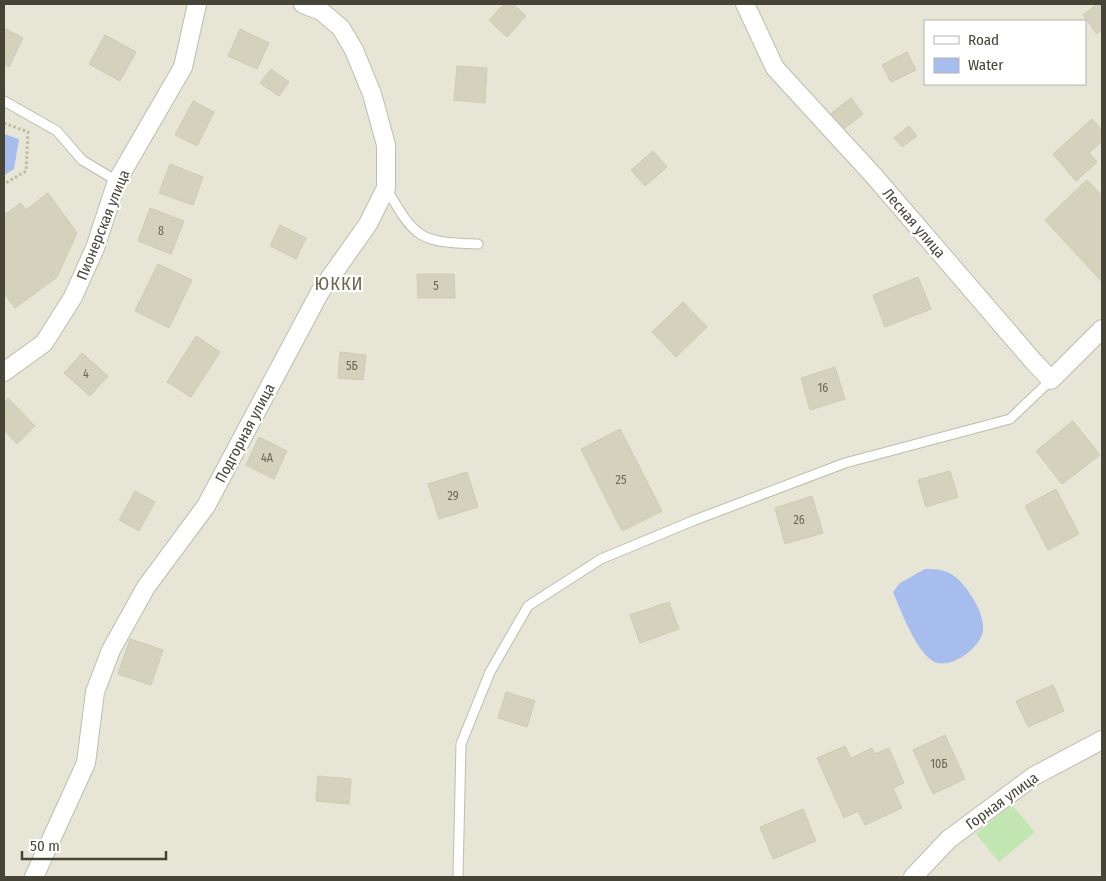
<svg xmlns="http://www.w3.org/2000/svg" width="1106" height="881" font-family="'Fira Sans Condensed',sans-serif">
	<rect width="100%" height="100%" fill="#f3f3e8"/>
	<path fill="#e7e6d6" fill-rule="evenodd" d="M4,4H1102V877H4ZM925,21H1085V84H925Z"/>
	<polygon fill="#c1e6b2" points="1011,804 1035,832 999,862 976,834"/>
	<g fill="#a6bded">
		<polygon points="4,134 19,139 14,169 4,175"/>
		<path d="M925,569C933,569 940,569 947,572C964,578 989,617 982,635C976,651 946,673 930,659C914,646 901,611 893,592L900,583Z"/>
	</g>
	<g fill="#d4d1bd" stroke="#cfcbb1">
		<polygon points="504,4 513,4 526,16 507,37 489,20"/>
		<polygon points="1097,4 1102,4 1102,29 1097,34 1083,15"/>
		<polygon points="4,28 23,38 9,67 4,64"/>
		<polygon points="240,29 269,43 257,69 228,56"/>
		<polygon points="105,35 136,52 120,81 89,64"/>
		<polygon points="907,52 916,70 891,82 882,65"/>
		<polygon points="457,66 487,68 485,103 454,100"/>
		<polygon points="271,69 289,82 279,96 260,83"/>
		<polygon points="851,98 863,114 841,131 829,115"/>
		<polygon points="193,101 214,112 197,146 175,135"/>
		<polygon points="1092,119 1102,130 1102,141 1089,153 1097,162 1076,181 1053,154"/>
		<polygon points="909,126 917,136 902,147 894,138"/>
		<polygon points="653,151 667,167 645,186 631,170"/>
		<polygon points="170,164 203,177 193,205 159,193"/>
		<polygon points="1087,180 1102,196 1102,282 1045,220"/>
		<polygon points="48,193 77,233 57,277 15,308 4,293 4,215 21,203 26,210"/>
		<polygon points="150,208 184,221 171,254 138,241"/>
		<polygon points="280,225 306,238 296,259 270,246"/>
		<polygon points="158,264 192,280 169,328 135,311"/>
		<polygon points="417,274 454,274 455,298 418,298"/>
		<polygon points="918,277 931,309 885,327 873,295"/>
		<polygon points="683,302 707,327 676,357 652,332"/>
		<polygon points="196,336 220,352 191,397 167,382"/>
		<polygon points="340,352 366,355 363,380 338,378"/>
		<polygon points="82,353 108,376 90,396 64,373"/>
		<polygon points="835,367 845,399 810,410 801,378"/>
		<polygon points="8,398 35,426 17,444 4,430 4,402"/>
		<polygon points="1073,421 1100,455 1062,484 1036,451"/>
		<polygon points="620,429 662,511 622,531 581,449"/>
		<polygon points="259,437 287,451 274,479 246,465"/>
		<polygon points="950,471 958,497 926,507 918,480"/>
		<polygon points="467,472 478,507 439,519 428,484"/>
		<polygon points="1056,489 1079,534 1048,550 1025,506"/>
		<polygon points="135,491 155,502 139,531 119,520"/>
		<polygon points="812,496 823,533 785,544 775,508"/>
		<polygon points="669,602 679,629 640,643 630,615"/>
		<polygon points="130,639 163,650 151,685 118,674"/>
		<polygon points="1053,685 1064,711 1028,727 1016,701"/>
		<polygon points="506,692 535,701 527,727 498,718"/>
		<polygon points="945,735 965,779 933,794 913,750"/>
		<polygon points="845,746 851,758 872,748 874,754 889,748 904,783 893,788 902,808 865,825 858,811 844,818 817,758"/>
		<polygon points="318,776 351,779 349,804 316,801"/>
		<polygon points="803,809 816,841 773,859 760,827"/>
	</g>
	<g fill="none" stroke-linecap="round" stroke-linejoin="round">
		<g stroke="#bebdab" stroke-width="11">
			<g id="lane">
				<polyline points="4,101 57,131 82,160 117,181"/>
				<path d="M386,188C416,239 418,242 478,244"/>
				<polyline points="458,877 461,744 490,672 528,606 601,559 695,520 845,463 1010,419 1051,380"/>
			</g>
		</g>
		<g stroke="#bebdab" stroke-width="20">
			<g id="street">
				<polyline points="745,4 775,68 874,176 1034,362 1051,380 1102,329"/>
				<polyline points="4,372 44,343 73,297 95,248 117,181 183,67 197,4"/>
				<polyline points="34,877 86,763 95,692 111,650 146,587 206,506 320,292 368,224 386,188 386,145 372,94 354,50 341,28 321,11 303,4"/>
				<polyline points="913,877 949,839 1034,776 1102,740"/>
			</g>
		</g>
		<polyline stroke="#bfbc9c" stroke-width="3" stroke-dasharray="2.5 2.5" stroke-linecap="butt" points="4,123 28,132 26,171 4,184"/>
		<use href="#lane" stroke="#fff" stroke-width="9"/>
		<use href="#street" stroke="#fff" stroke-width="18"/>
	</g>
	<g text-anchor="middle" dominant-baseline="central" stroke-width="4.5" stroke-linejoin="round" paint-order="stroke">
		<g font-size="12" fill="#6a6758">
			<text x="161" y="231">8</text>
			<text x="436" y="286">5</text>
			<text x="352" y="366">5Б</text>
			<text x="86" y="374">4</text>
			<text x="823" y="388">16</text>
			<text x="267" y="458">4А</text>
			<text x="621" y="480">25</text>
			<text x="453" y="496">29</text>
			<text x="799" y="520">26</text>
			<text x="939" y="764">10Б</text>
		</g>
		<g font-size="15" fill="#464437" stroke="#fff">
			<text transform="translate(914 223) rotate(49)">Лесная улица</text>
			<text transform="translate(103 225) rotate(-68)">Пионерская улица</text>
			<text transform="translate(245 433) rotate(-62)">Подгорная улица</text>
			<text transform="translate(1002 801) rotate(-36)">Горная улица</text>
		</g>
		<g font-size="18" letter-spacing="1" fill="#68654e" stroke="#fff">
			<text x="339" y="284">ЮККИ</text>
		</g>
	</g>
	<rect width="1106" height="881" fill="none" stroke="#464437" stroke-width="10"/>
	<rect x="924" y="20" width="162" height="65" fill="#ffffff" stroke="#b5b4af"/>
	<rect x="934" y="36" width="25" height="8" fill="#ffffff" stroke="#b5b4af"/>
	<text x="968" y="45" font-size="15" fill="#464437">Road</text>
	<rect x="934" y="58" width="25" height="15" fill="#a6bded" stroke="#b5b4af"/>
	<text x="968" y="70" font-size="15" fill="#464437">Water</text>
	<path d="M22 851v8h144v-8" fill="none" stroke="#464437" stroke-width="2.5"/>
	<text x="30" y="851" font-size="15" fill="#464437" stroke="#ffffff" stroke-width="4" paint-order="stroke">50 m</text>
</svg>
